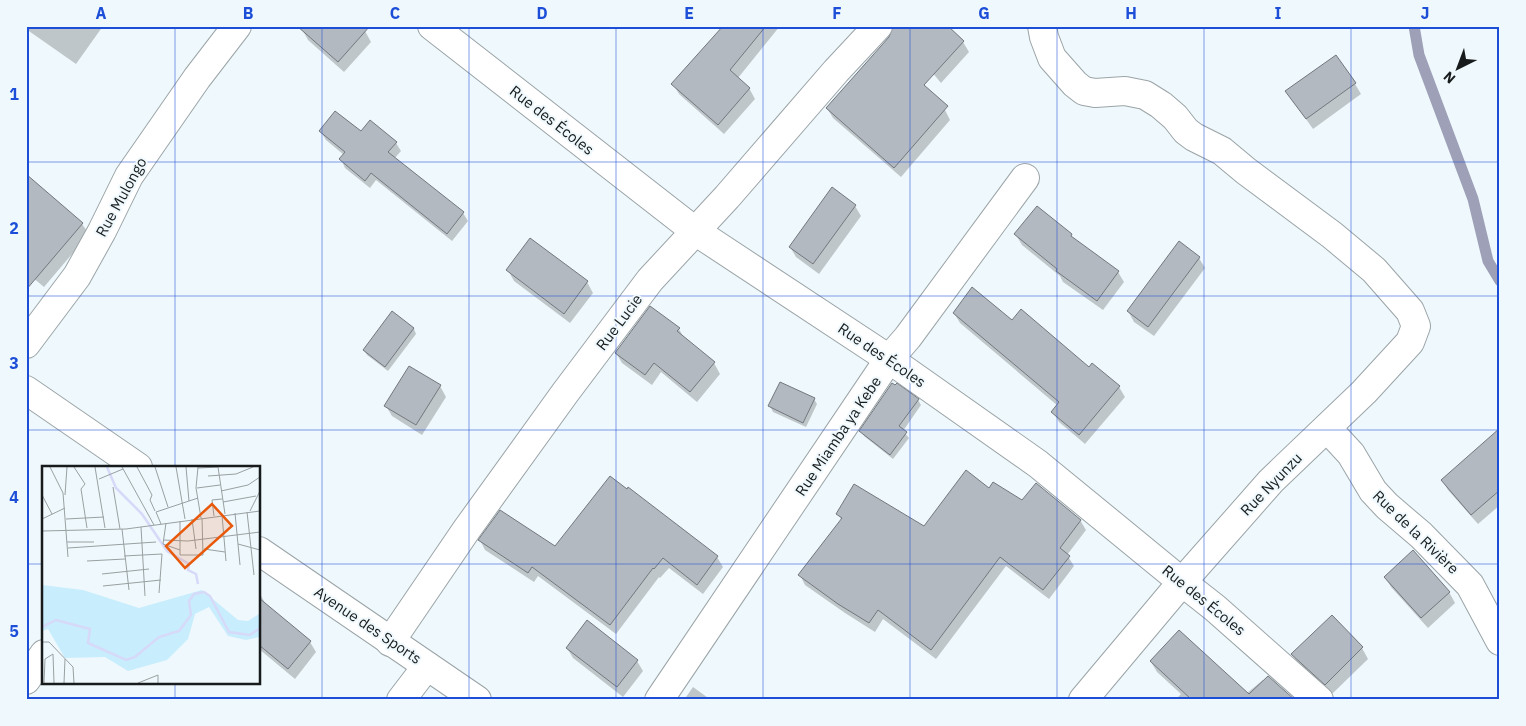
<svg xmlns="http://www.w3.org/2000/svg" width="1526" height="726" font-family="'IBM Plex Sans',sans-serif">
	<rect width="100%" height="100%" fill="#eff8fc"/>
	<g fill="#0003">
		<polygon points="26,26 103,26 76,64 26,29"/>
		<polygon points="724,26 780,26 738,78 749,88 755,99 724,134 679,94 673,84"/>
		<polygon points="302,29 365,31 371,42 344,72 308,40"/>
		<polygon points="902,36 963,42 969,52 941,83"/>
		<polygon points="874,55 945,110 950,120 901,177 833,118 827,108"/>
		<polygon points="1355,84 1361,94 1313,129 1287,92"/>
		<polygon points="321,132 362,133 396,143 401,151 394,159 463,213 468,221 452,241 376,180 370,188 345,168 341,159 344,155 326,140"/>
		<polygon points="38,185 82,224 89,234 44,287 26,272"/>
		<polygon points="855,206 861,216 819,274 796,257 790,247"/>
		<polygon points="1016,235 1071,235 1074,240 1118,272 1124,282 1103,310 1063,282 1060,276 1022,245"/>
		<polygon points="531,240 587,282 593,293 570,323 514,281 508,270"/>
		<polygon points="1199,258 1205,268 1154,336 1134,322 1128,311"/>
		<polygon points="392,313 414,329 416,334 388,371 367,355 364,350"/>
		<polygon points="954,313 1012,322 1119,387 1125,397 1085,444 1059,422 1053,412 1058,406 960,323"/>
		<polygon points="679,329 684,338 714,363 720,374 697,402 661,372 652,385 622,363 616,353"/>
		<polygon points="440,386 446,397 422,435 392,416 386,406"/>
		<polygon points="814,399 817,404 806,427 773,412 770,406"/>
		<polygon points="918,400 921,405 903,431 909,438 893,459 864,436 861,431"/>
		<polygon points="1500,439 1500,505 1478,524 1448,490 1442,480"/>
		<polygon points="628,489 717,557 723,567 703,594 669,568 660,578 659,577 616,634 538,576 534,582 485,550 480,540 555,548"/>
		<polygon points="990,490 1080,520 1086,530 1067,555 1074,566 1049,599 1006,566 936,659 883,619 875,632 845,613 805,585 800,575 842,521 838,514 924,527"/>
		<polygon points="1385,577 1449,592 1455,603 1428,628 1391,587"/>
		<polygon points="259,592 265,603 310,642 316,652 295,679 259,649"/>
		<polygon points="1332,617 1362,648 1368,659 1332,694 1299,665 1293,655"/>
		<polygon points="587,622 637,661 643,671 623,697 573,658 567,648"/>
		<polygon points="1151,662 1247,693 1263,680 1293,700 1175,700 1181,694 1157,672"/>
		<polygon points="693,687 711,700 684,700"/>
	</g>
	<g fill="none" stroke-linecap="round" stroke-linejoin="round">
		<polyline stroke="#9da0b6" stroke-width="11" points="1414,26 1419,55 1473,199 1488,261 1500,281"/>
	</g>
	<g fill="#b3b9c0" stroke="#73787e">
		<polygon points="297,26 370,26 338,62"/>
		<polygon points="723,26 766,26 730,70 750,88 718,125 671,84"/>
		<polygon points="893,26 948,26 964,41 924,85 948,106 894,168 826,108 889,37"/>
		<polygon points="1336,55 1356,83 1306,119 1285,91"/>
		<polygon points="335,111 361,131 370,120 397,142 388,152 464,212 447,234 371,173 365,181 339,159 345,152 319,131"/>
		<polygon points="26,174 83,223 26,290"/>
		<polygon points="832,187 856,205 813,264 789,247"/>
		<polygon points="1037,206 1072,234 1071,236 1119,271 1097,301 1056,271 1057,269 1014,234"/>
		<polygon points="530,238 588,281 564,314 506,270"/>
		<polygon points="1179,241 1200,257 1148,327 1127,311"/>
		<polygon points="972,287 1012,320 1021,309 1089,367 1092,363 1120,386 1079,435 1051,412 1059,402 953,313"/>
		<polygon points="650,306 680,328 677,331 715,362 690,392 654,363 645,375 615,353"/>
		<polygon points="392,311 414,328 385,367 363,350"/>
		<polygon points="409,366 441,385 416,425 384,406"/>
		<polygon points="780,382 815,398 803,423 768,406"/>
		<polygon points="892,383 895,385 897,383 919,399 899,426 907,432 890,455 859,431"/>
		<polygon points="1500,428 1500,490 1471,515 1441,480"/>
		<polygon points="966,470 989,488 993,482 1022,500 1036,483 1081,520 1060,548 1070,556 1043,590 1000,557 931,650 878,610 869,623 838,604 798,575 842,518 836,514 854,484 924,526"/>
		<polygon points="610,476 627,489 628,487 718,556 697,585 663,558 654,569 653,568 610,625 532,567 528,573 478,540 500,510 555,546"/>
		<polygon points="1413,550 1450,592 1421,618 1384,577"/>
		<polygon points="259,598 311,641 288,669 259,645"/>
		<polygon points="1332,615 1363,647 1325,685 1291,654"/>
		<polygon points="587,620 638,660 617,687 566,648"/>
		<polygon points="1179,630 1249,694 1268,676 1295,700 1192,700 1150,661"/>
	</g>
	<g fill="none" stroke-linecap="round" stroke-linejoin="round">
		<g stroke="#9ba4a7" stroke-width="30">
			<g id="street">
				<polyline points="432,26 695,231 889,359 1038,464 1182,582 1215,608 1319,700"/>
				<polyline points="1042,26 1044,37 1052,58 1075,84 1084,91 1095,93 1125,91 1145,95 1161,105 1175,117 1186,131 1194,137 1222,151 1246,171 1332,235 1374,270 1410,311 1416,326 1410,342 1364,392 1271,481 1182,582 1083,700"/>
				<polyline points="26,344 77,276 102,231 129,176 197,78 237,26"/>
				<polyline points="1327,428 1351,454 1373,491 1387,506 1421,535 1470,585 1500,641"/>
				<polyline points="390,642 467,529 565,393 650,280 727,197 836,71 878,26"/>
				<polyline points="26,680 44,654"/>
				<polyline points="401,700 427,666"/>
				<polyline points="659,700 889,359 908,337 1025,178"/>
			</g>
		</g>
		<g stroke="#9ba4a7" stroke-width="30">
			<g id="secondary">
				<polyline points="26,390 138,467"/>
				<polyline points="259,551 477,700"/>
			</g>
		</g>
		<use href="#street" stroke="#fff" stroke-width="28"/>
		<use href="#secondary" stroke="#fff" stroke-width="28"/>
	</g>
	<path fill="none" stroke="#1d4ed8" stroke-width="1" stroke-opacity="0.55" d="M175,26V467M322,26V700M469,26V700M616,26V700M763,26V700M910,26V700M1057,26V700M1204,26V700M1351,26V700M26,162H1500M26,296H1500M26,430H1500M26,564H44M259,564H1500M175,682V700"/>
	<g text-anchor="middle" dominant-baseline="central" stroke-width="4" stroke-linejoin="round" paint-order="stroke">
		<g font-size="15" fill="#171b1c" stroke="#eff8fc">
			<text transform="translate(552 120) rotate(38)">Rue des Écoles</text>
			<text transform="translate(121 197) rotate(-61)">Rue Mulongo</text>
			<text transform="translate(619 322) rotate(-53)">Rue Lucie</text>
			<text transform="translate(882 355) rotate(34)">Rue des Écoles</text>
			<text transform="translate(838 436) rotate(-56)">Rue Miamba ya Kebe</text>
			<text transform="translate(1271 484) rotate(-46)">Rue Nyunzu</text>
			<text transform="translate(1416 532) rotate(44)">Rue de la Rivière</text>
			<text transform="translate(1204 600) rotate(39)">Rue des Écoles</text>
			<text transform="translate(368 625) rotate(34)">Avenue des Sports</text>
		</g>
	</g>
	<g transform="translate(42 466)">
		<rect width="218" height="218" fill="#eff8fc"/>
		<path d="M0,119L41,124L97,142L160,124L196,154L206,155L217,148V171L204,174L186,170L167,141L153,148L146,173L125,194L86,205L63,191L23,192L6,163L0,165Z" fill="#c8edfd"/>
		<path fill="none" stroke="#d7d9f8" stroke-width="2.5" d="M65,1L74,22L100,48L125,85L147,98L146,104L154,108L156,118M0,161L14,154L48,163L46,177L84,194L93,191L117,171L137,165L149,149L147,135L152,128L162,126L168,130L187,166L208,169L218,162"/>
		<path fill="none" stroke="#99a0a2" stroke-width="1" d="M8,1L21,27L26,91M32,1L43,18L39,23L45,62M53,1L63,62M80,1L112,59M95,1L110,29L108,34L113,45M113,1L126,41M134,1L143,53M144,1L147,35M156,1L154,22L159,52M176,1L183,48M156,2L176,1M166,10L194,8L211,1M57,13L81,3M71,21L78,63M155,22L178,19M179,25L206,19L218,11M0,29L10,48M23,29L25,1M181,36L214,30M208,45L218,25M205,46L212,109M193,47L198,99M180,49L184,95M172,50L170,34L180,33M0,53L23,42M24,53L62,51M150,53L154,83M138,55V89H161L160,52M124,57L121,78L138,84M119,58L114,46L156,32M99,61L103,130M80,63L87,124M0,65L84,63L218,45M121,74L146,75L218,66M25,76H52M196,78L218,84M26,82L114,76M162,83L183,86M82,90L120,88L117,127M45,95L83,93M60,108L107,103M61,120L119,114M0,176H7L31,201L32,217M11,188L12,217M2,217L3,193L11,188M22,217L23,193M96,217L116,209V217"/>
		<path fill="#e8590c" fill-opacity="0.15" stroke="#e8590c" stroke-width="2.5" d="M170,38L190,60L143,102L124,80Z"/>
		<rect width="218" height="218" fill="none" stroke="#171b1c" stroke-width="2.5"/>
	</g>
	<rect width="1526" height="726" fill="none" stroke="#eff8fc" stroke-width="55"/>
	<g transform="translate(1458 68) rotate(222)" stroke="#eff8fc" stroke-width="4" paint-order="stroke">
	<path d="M0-4L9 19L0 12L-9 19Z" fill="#171b1c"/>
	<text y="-8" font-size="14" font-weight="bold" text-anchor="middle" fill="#171b1c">N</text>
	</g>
	<rect x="28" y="28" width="1470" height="670" fill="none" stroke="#1d4ed8" stroke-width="2"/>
	<g font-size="16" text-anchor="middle" font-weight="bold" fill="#1d4ed8">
		<text x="101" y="19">A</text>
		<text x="248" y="19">B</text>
		<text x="395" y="19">C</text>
		<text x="542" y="19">D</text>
		<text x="689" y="19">E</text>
		<text x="837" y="19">F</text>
		<text x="984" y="19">G</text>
		<text x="1131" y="19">H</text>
		<text x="1278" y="19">I</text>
		<text x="1425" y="19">J</text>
		<text x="14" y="100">1</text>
		<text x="14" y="234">2</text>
		<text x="14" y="369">3</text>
		<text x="14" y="503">4</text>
		<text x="14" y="637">5</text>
	</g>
</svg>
